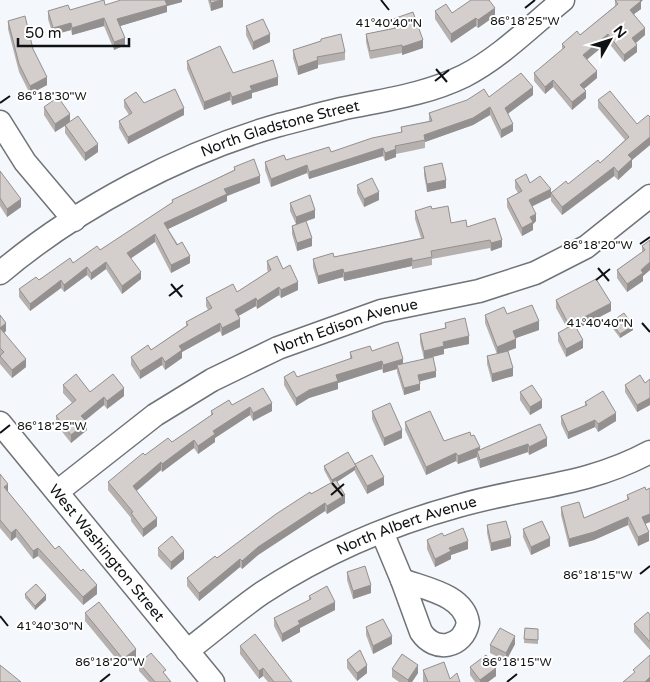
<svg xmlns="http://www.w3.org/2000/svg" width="650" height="682" font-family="'Varela Round',sans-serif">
	<rect width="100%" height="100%" fill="#f4f8fd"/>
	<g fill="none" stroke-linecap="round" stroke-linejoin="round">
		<g stroke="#707377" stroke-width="25">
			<g id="minor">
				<polyline points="0,122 25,162 74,220"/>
				<path id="s1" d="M0,273C77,208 181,153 279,125C299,120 320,114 341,109C383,100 425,95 464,76C501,57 531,26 563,0"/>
				<path id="s2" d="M0,423L213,682"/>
				<path id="s3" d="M57,492L155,415L212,380L278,348L381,311L479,291L535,273L586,247L650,196"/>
				<polyline points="382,532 402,580"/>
				<path d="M402,580C426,589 464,595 468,623C463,648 435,653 421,632Z"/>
				<path id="s4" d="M187,651C212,632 236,611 262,593C322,554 389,525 458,506C526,486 585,487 650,452"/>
			</g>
		</g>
		<use href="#minor" stroke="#fff" stroke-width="22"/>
	</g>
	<g fill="#b6b1af">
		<polygon points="182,0 182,2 167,6 167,12 120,26 125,45 114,50 104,26 72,35 71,30 53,35 48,19 48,11 70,10"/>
		<polygon points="208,0 223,0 223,7 211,11"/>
		<polygon points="615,0 641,2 641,9 634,14 645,35 636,43 637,52 624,62 608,42 587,59 597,78 584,89 586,98 572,110 553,87 545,94 534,81 534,73 562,50 562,44 580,35 615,6"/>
		<polygon points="435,11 452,13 495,16 478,28 476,26 451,43 435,19"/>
		<polygon points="393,19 423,48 402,55 402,53 370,59 366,42 366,34 394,28"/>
		<polygon points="8,21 33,49 47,85 30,94 19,72 8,29"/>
		<polygon points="246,26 270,42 253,50 246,35"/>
		<polygon points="321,39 345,52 345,60 318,65 318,68 298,75 293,58 293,50 321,41"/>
		<polygon points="187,61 233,73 278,85 252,93 252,98 232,105 230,100 204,110 187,69"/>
		<polygon points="533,95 508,113 513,131 501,138 490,115 473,125 425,142 425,148 396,154 396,157 385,161 383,156 309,179 307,173 271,187 265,170 265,162 286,160 331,152 401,132 401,127 429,121 429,113 489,97"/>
		<polygon points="124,100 144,103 184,115 128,144 119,128 119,121 129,115 124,107"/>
		<polygon points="598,100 637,124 650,117 650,145 632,160 632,167 618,180 614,176 562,215 551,201 551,193 568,184 600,163 625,140 598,108"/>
		<polygon points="44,107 70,122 98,152 85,161 65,133 65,126 55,132 44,115"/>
		<polygon points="234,167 260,183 227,196 227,201 168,229 190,263 171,273 155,242 131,258 141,279 122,294 106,269 91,280 87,275 64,292 61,288 30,311 19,297 19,289 100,250 172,203 172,200 234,170"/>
		<polygon points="424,167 446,188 427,192 424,175"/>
		<polygon points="0,171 21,207 7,217 0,206"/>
		<polygon points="515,180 530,183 551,197 532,206 536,221 533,224 533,230 522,236 507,207 507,199 518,193 515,188"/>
		<polygon points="357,185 379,200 364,207 357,193"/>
		<polygon points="290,203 315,218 306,221 312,246 297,251 292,234 292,226 296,224 290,211"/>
		<polygon points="432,209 451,223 467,227 502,247 491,251 490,248 432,259 432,265 412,269 412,266 344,281 343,277 318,284 313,267 313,259 334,257 421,238 415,219 415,211"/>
		<polygon points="650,240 650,270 643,276 643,281 627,292 617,278 617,270 642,252 642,246"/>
		<polygon points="267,261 283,269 298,290 281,298 279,295 257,309 256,306 238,316 240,327 222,336 220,331 182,352 182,358 165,370 162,365 140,379 131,365 131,357 151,350 186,326 186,322 208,310 206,306 206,298 237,292 268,272 267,269"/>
		<polygon points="556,300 611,311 577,329 583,348 566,357 558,341 558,333 567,328 556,308"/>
		<polygon points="507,314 539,330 516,338 516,348 508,351 513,376 492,382 487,364 487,356 497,354 485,323 485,315"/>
		<polygon points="0,315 6,331 4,333 26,367 12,378 0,364"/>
		<polygon points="611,322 633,330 620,338 611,326"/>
		<polygon points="445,323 469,344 444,349 444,354 424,359 420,342 420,334 445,328"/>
		<polygon points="372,351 436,377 419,381 420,390 404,395 397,372 397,369 383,373 382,369 338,383 338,389 309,398 296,406 284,385 284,377 297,377 350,359 350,352"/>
		<polygon points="650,379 650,405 637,412 625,392 625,385 645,383"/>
		<polygon points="63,385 90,392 124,396 107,409 104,405 85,420 87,430 71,443 56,424 56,416 72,403 63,393"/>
		<polygon points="520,392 542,408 530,415 520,400"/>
		<polygon points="585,402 616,421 598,432 595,427 568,439 561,424 561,416 585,406"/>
		<polygon points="232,405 272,411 253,421 250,415 215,438 215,442 198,454 194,448 162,472 161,470 136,491 157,526 143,537 131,521 131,518 108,490 108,482 145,455 172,442 211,415 211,411"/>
		<polygon points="372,411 402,438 384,446 372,419"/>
		<polygon points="405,422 444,441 471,436 480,450 540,424 547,446 529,455 528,452 480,468 477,459 477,457 458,464 456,461 426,475 405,430"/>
		<polygon points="355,464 384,485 367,494 355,472 355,470 337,482 345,503 327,514 325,511 258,555 242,569 240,567 199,601 187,586 187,578 311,494 331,483 324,470 324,466"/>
		<polygon points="0,474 8,492 55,549 97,594 83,605 38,556 33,559 16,537 11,541 0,528"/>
		<polygon points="650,488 650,522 645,524 649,541 638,546 628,525 594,540 569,547 561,515 561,507 584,518 627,500 627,495 646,490"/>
		<polygon points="487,525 511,546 491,551 487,533"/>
		<polygon points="523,529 550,546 531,555 523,537"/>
		<polygon points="444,536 468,549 451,555 451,559 435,567 427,549 427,540"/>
		<polygon points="158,548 184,559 171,570 158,556"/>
		<polygon points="347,572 371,593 353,599 347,580"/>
		<polygon points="25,594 46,600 35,610 25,598"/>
		<polygon points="309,596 335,610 300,628 300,632 282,642 274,626 274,618 309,600"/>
		<polygon points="85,613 136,657 123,667 85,621"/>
		<polygon points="650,615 650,650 634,632 634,624"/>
		<polygon points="366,627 392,644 373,654 366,635"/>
		<polygon points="525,628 538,629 538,644 524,643"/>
		<polygon points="515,644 506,661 490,653 490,645"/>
		<polygon points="240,646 292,682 268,682 263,676 259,679 240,654"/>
		<polygon points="347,660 367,673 357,681 347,668"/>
		<polygon points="139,663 166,675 171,682 149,682 139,671"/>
		<polygon points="470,667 496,676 488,682 475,682 470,675"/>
		<polygon points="392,669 418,673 412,682 399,682 392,677"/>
		<polygon points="423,670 450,679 460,682 423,682"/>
	</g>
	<g fill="#94908f">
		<polygon points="164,0 182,0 182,2 167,6 167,12 117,27 117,19"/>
		<polygon points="221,0 223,0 223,7 211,11 211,3"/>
		<polygon points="638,0 643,0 641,2 641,9 630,17 630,10"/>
		<polygon points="495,8 495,16 478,28 478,20"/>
		<polygon points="104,18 104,26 72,35 72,28"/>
		<polygon points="476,18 476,26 451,43 451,34"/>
		<polygon points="71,23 71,30 53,35 53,28"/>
		<polygon points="645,28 645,35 632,46 632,38"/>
		<polygon points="270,34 270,42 253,50 253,42"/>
		<polygon points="608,34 608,42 583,63 583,55"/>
		<polygon points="125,38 125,45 114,50 114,42"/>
		<polygon points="423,40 423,48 402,55 402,47"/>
		<polygon points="637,45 637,52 624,62 624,55"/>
		<polygon points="318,60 318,68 298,75 298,67"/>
		<polygon points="597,71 597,78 580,92 580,85"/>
		<polygon points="47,77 47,85 30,94 30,86"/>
		<polygon points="278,77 278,85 252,93 252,98 232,105 232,97 250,86"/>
		<polygon points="553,80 553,87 545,94 545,87"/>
		<polygon points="533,87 533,95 505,116 505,108"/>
		<polygon points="586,91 586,98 572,110 572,102"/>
		<polygon points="230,92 230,100 204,110 204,102"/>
		<polygon points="490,107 490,115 473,125 425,142 424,135"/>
		<polygon points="184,108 184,115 128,144 128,137"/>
		<polygon points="70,114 70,122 55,132 55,124"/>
		<polygon points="513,124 513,131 501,138 501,130"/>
		<polygon points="650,137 650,145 632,160 632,167 618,180 618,172 628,155"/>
		<polygon points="98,144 98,152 85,161 85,153"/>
		<polygon points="383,148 383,156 309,179 309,172"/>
		<polygon points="396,149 396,157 385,161 385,153"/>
		<polygon points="307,165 307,173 271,187 271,179"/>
		<polygon points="614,167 614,176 562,215 562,207"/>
		<polygon points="260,176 260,183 227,196 227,201 164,231 164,223 224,189"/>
		<polygon points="446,180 446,188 427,192 427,184"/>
		<polygon points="551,189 551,197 529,208 529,200"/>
		<polygon points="379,192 379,200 364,207 364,199"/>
		<polygon points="21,199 21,207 7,217 7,209"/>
		<polygon points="315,210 315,218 296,225 296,217"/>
		<polygon points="536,214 536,221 533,224 533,230 522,236 522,228 530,217"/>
		<polygon points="155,234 155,242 127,261 127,253"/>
		<polygon points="312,238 312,246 297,251 297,243"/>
		<polygon points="502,240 502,247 491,251 491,243"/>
		<polygon points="190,256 190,263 171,273 171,265"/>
		<polygon points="412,258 412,266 344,281 344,273"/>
		<polygon points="106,262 106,269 91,280 91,273"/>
		<polygon points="650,262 650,270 643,276 643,281 627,292 627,284 641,270"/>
		<polygon points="87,267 87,275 64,292 64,285"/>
		<polygon points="343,269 343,277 318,284 318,276"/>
		<polygon points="141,272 141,279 122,294 122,286"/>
		<polygon points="61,280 61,288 30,311 30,304"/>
		<polygon points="298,282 298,290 281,298 281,290"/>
		<polygon points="279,287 279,295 257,309 257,301"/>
		<polygon points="256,298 256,306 235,318 235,310"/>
		<polygon points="611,303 611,311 569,333 569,325"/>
		<polygon points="240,319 240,327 222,336 222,328"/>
		<polygon points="539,321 539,330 513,339 513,331"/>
		<polygon points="6,323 6,331 0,336 0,328"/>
		<polygon points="220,323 220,331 182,352 182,358 165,370 165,362 179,346"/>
		<polygon points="633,326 633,330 620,338 620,334"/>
		<polygon points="469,336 469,344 444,349 444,354 424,359 424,351 443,342"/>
		<polygon points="516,339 516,348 497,355 497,347"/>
		<polygon points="583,340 583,348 566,357 566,349"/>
		<polygon points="162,357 162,365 140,379 140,371"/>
		<polygon points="26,359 26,367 12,378 12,370"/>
		<polygon points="403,359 403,367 397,365 397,369 383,373 383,365"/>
		<polygon points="382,361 382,369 338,383 338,389 309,398 296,406 296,398 336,375"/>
		<polygon points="513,368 513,376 492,382 492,374"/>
		<polygon points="436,371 436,377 418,382 418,375"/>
		<polygon points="420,384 420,390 404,395 404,388"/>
		<polygon points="124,388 124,396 107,409 107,401"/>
		<polygon points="104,397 104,405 81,424 81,416"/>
		<polygon points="650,398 650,405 637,412 637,405"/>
		<polygon points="542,400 542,408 530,415 530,407"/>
		<polygon points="272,403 272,411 253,421 253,413"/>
		<polygon points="250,407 250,415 215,438 215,442 198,454 198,446 213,431"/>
		<polygon points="616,413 616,421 598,432 598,424"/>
		<polygon points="595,420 595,427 568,439 568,432"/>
		<polygon points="87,422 87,430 71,443 71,435"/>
		<polygon points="402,430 402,438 384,446 384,438"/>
		<polygon points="547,438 547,446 529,455 529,447"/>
		<polygon points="194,440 194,448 162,472 162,464"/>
		<polygon points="528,444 528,452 480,468 480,460"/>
		<polygon points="480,447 480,455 477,451 477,457 458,464 458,456"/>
		<polygon points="456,453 456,461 426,475 426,467"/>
		<polygon points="161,462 161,470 133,494 133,486"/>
		<polygon points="355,466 355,470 332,485 332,480"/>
		<polygon points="384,477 384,485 367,494 367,486"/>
		<polygon points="8,484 8,492 4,487"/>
		<polygon points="345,495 345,503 327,514 327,506"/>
		<polygon points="325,503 325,511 258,555 242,569 242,561 258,547"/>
		<polygon points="650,514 650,522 642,525 642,517"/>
		<polygon points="628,517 628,525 594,540 569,547 569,539"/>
		<polygon points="157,518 157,526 143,537 143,529"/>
		<polygon points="16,529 16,537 11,541 11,533"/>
		<polygon points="649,532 649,541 638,546 638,537"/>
		<polygon points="511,538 511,546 491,551 491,543"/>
		<polygon points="550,538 550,546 531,555 531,547"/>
		<polygon points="468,541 468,549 451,555 451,559 435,567 435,559 449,548"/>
		<polygon points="38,548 38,556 33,559 33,551"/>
		<polygon points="184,551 184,559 171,570 171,562"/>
		<polygon points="240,559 240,567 199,601 199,593"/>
		<polygon points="97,585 97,594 83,605 83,597"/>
		<polygon points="371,585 371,593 353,599 353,591"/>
		<polygon points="46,595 46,600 35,610 35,606"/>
		<polygon points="335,602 335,610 300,628 300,632 282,642 282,634 298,621"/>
		<polygon points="392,636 392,644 373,654 373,646"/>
		<polygon points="515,636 515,644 506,661 506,653"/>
		<polygon points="136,649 136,657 123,667 123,659"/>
		<polygon points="367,665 367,673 357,681 357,673"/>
		<polygon points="418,665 418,673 412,682 408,682 408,680"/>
		<polygon points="263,668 263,676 259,679 259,671"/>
		<polygon points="496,668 496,676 488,682 480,682 480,680"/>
		<polygon points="650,677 650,682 645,682"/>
	</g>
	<g fill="#d4cecc" stroke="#94908f">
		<polygon points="104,0 105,5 121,0 165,0 167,5 117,19 125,38 114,42 104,18 72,28 71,23 53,28 48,11 68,5 70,10"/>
		<polygon points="210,0 221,0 211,3"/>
		<polygon points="471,0 489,0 495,8 478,20 476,18 451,34 435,11 446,4 452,13"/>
		<polygon points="615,0 640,0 641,1 630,10 645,28 632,38 637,45 624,55 608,34 583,55 597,71 580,85 586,91 572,102 553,80 545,87 534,73 565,47 562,44 577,31 580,35 618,4"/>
		<polygon points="413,12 423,40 402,47 402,45 370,51 366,34 396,28 393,19"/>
		<polygon points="25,16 33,49 47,77 30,86 19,64 8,21"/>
		<polygon points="263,19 270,34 253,42 246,26"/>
		<polygon points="341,34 345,52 317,57 318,60 298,67 293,50 321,41 321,39"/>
		<polygon points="220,46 233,73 273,60 278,77 250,86 252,90 232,97 230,92 204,102 187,61"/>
		<polygon points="521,73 533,87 505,108 513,124 501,130 490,107 473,118 424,135 425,140 395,146 396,149 385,153 383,148 309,172 307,165 271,179 265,162 284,155 286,160 329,147 331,152 372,138 402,132 401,127 432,121 429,113 467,100 484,89 489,97"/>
		<polygon points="175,89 184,108 128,137 119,121 132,113 124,100 136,92 144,103"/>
		<polygon points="610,91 637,124 648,115 650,117 650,137 628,155 632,159 618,172 614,167 562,207 551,193 566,181 568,184 598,160 600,163 629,137 598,100"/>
		<polygon points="58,97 70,114 55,124 44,107"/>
		<polygon points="78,116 98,144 85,153 65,125"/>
		<polygon points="254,159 260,176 224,189 227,194 164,223 177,245 182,242 190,256 171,265 155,234 127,253 141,272 122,286 106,262 91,273 87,267 64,285 61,280 30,304 19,289 36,277 39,280 70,258 73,263 97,246 100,250 173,202 172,200 235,170 234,167"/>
		<polygon points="442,163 446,180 427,184 424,167"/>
		<polygon points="0,171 21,199 7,209 0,198"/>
		<polygon points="526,174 530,183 540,176 551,189 529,200 536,214 530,217 533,222 522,228 507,199 522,191 515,180"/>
		<polygon points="372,178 379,192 364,199 357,185"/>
		<polygon points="310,195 315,210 296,217 290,203"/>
		<polygon points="431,206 432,209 448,206 451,223 466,220 467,227 495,218 502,240 491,243 490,240 431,251 432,257 412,261 412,258 344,273 343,269 318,276 313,259 333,253 334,257 424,238 415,211"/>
		<polygon points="306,221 312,238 297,243 292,226"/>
		<polygon points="650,240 650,262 641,270 643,273 627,284 617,270 645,250 642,246"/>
		<polygon points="277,256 283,269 290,265 298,282 281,290 279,287 257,301 256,298 235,310 240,319 222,328 220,323 179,346 182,350 165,362 162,357 140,371 131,357 148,345 151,350 188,325 186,322 212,308 206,298 233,284 237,292 271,270 267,261"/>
		<polygon points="596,279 611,303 569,325 556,300"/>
		<polygon points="532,305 539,321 513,331 516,339 497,347 485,315 504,307 507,314"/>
		<polygon points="624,313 633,326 620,334 611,322"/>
		<polygon points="0,315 6,323 0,328"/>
		<polygon points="465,318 469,336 443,342 444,346 424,351 420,334 446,328 445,323"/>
		<polygon points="574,324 583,340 566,349 558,333"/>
		<polygon points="0,328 26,359 12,370 0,356 4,352 0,348"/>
		<polygon points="398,342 403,359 383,365 382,361 336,375 338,381 309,390 296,398 284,377 294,371 297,377 352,358 350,352 370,346 372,351"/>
		<polygon points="508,351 513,368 492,374 487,356"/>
		<polygon points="433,357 436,371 418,375 420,384 404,388 397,365"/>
		<polygon points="76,374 90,392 113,374 124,388 107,401 104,397 81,416 87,422 71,435 56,416 76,400 63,385"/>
		<polygon points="640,375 645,383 650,379 650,398 637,405 625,385"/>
		<polygon points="532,385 542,400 530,407 520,392"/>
		<polygon points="263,388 272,403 253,413 250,407 213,431 215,434 198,446 194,440 162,464 161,462 133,486 157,518 143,529 131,513 133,512 108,482 143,453 145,455 168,438 172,442 213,414 211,411 229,400 232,405"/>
		<polygon points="603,391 616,413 598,424 595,420 568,432 561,416 587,405 585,402"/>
		<polygon points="390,403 402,430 384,438 372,411"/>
		<polygon points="430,411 444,441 470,432 471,436 474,435 480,447 458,456 456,453 426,467 405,422"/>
		<polygon points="540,424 547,438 529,447 528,444 480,460 477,451"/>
		<polygon points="348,452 356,466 332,480 324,466"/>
		<polygon points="372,455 384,477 367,486 355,464"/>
		<polygon points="0,474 8,484 4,487 55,549 59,546 81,571 83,569 97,585 83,597 38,548 33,551 16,529 11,533 0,520"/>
		<polygon points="336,480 345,495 327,506 325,503 258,547 242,561 240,559 199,593 187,578 215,556 217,558 276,514 310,492 311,494"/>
		<polygon points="645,487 646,490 650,488 650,514 642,517 649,532 638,537 628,517 594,532 569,539 561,507 579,502 584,518 629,499 627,495"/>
		<polygon points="506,521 511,538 491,543 487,525"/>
		<polygon points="542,521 550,538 531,547 523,529"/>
		<polygon points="463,528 468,541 449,548 451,551 435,559 427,540 442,533 444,536"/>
		<polygon points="172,536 184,551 171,562 158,548"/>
		<polygon points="365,566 371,585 353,591 347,572"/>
		<polygon points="36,584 46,595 35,606 25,594"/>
		<polygon points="327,586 335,602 298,621 300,624 282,634 274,618 311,599 309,596"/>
		<polygon points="99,602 136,649 123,659 85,613"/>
		<polygon points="648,612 650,615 650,642 634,624"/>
		<polygon points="383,619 392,636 373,646 366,627"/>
		<polygon points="500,628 515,636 506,653 490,645"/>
		<polygon points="525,628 538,629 538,640 524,639"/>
		<polygon points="255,634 292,682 274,682 263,668 259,671 240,646"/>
		<polygon points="360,650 367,665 357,673 347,660"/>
		<polygon points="151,653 166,670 163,672 171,682 155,682 139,663"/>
		<polygon points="402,654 418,665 408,680 392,669"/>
		<polygon points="486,655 496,668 480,680 470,667"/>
		<polygon points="650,655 650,677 645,682 623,682 635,672 633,670"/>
		<polygon points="444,662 450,679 457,673 460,682 428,682 423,670"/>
		<polygon points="0,665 21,682 0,682"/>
	</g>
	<path fill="none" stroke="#0f1112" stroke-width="2" d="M381,0L389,10M525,8L535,0M436,69L447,82M435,81L449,70M0,103L10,96M640,244L650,237M598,268L609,281M596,280L610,269M171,284L182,297M169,296L183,285M642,323L650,332M0,433L10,425M332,483L343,496M331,495L344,484M640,574L650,566M0,616L8,626M100,682L110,674M507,682L517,674"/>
	<g text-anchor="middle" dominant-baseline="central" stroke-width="4" stroke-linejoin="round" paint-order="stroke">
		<g font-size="15" fill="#0f1112" stroke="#fff">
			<text stroke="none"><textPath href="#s1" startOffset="318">North Gladstone Street</textPath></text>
			<text stroke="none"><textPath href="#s3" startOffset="336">North Edison Avenue</textPath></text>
			<text stroke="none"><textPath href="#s4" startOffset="255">North Albert Avenue</textPath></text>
			<text stroke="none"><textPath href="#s2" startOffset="168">West Washington Street</textPath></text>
		</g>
	</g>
	<g font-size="12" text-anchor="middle" fill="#0f1112" stroke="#fff" stroke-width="4" stroke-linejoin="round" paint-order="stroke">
		<text x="525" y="25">86°18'25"W</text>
		<text x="389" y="27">41°40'40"N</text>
		<text x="52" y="100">86°18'30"W</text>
		<text x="598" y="249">86°18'20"W</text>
		<text x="600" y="327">41°40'40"N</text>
		<text x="52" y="430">86°18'25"W</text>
		<text x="598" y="579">86°18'15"W</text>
		<text x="50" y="630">41°40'30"N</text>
		<text x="110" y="666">86°18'20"W</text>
		<text x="517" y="666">86°18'15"W</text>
	</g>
	<g transform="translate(610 40) rotate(51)" stroke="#ffffff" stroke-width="4" paint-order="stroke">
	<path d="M0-4L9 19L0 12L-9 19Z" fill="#0f1112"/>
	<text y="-8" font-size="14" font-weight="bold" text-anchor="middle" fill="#0f1112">N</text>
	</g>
	<path d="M18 38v8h111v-8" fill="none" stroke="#0f1112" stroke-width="2.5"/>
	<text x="25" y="38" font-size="15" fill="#0f1112" stroke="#ffffff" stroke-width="4" paint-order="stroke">50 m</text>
</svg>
